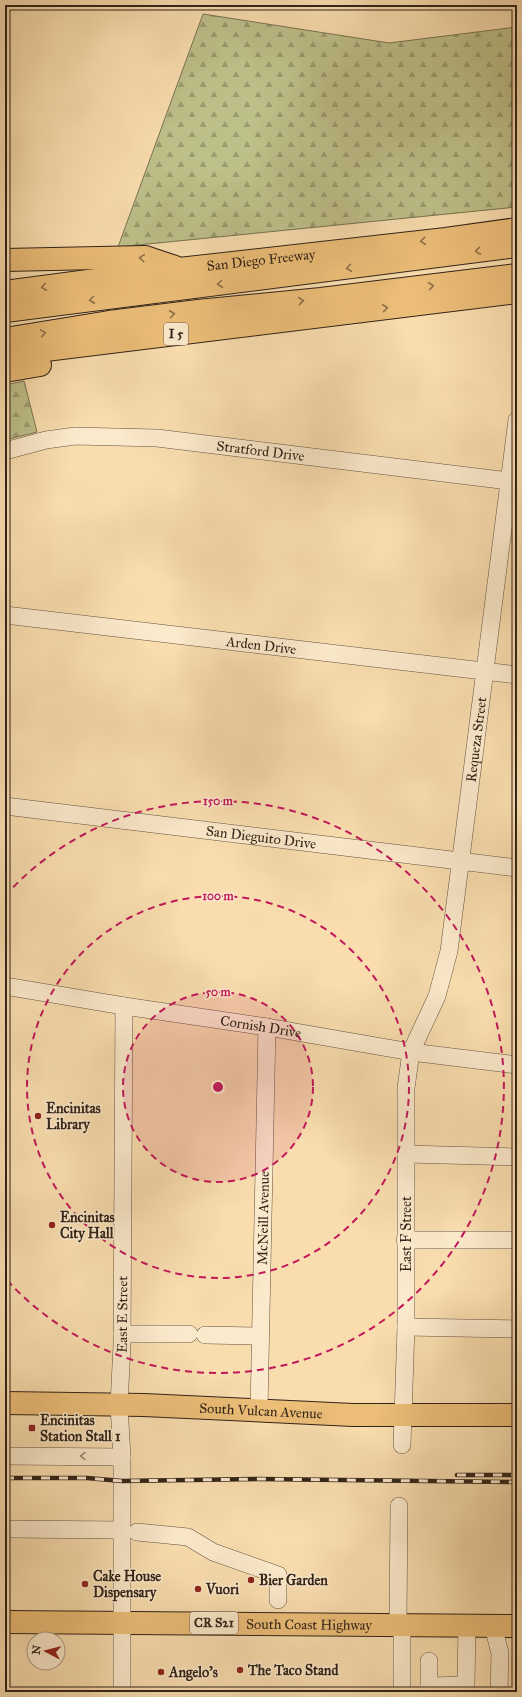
<svg xmlns="http://www.w3.org/2000/svg" width="522" height="1697" font-family="'IM FELL Great Primer',serif">
	<defs>
		<pattern id="forest-firs" width="22" height="20" patternUnits="userSpaceOnUse"><rect width="22" height="20" fill="#bec08a"/><path d="M5 1l3.5 6h-7zM16 11l3.5 6h-7z" fill="#9b9c70"/></pattern>
	</defs>
	<rect width="100%" height="100%" fill="#f9ddaf"/>
	<filter id="stains"><feTurbulence type="fractalNoise" baseFrequency=".005" numOctaves="4"/><feColorMatrix values="0 0 0 0 .2 0 0 0 0 .09 0 0 0 0 .02 0 0 0 .5 -.17"/></filter>
	<radialGradient id="worn" r=".72"><stop offset=".6" stop-color="#630" stop-opacity="0"/><stop offset="1" stop-color="#630" stop-opacity=".3"/></radialGradient>
	<g fill="url(#forest-firs)" stroke="#787251">
		<polygon points="203,14 389,43 517,27 517,207 118,247"/>
		<polygon points="24,381 37,432 5,440 5,385"/>
	</g>
	<g fill="none" stroke-linecap="round" stroke-linejoin="round">
		<g stroke="#63523e" stroke-width="18">
			<g id="minor">
				<path id="s1" d="M5,451L46,440L75,436L157,438L517,482"/>
				<path id="s2" d="M5,615L517,675"/>
				<path id="s3" d="M5,806L517,868"/>
				<path id="s4" d="M5,986L124,1006L267,1027L411,1052L517,1065"/>
				<polyline points="406,1154 517,1157"/>
				<polyline points="405,1240 517,1240"/>
				<polyline points="406,1327 517,1329"/>
				<polyline points="122,1334 189,1334"/>
				<polyline points="205,1335 259,1336"/>
				<path id="s5" d="M259,1410L267,1027"/>
				<path id="s6" d="M402,1445L406,1327V1088L411,1052L437,996L449,951L517,420"/>
				<polyline points="5,1456 122,1457"/>
				<polyline points="5,1529 122,1530"/>
				<polyline points="137,1532 188,1537 213,1552 278,1575 278,1600"/>
				<polyline points="398,1624 399,1506"/>
				<polyline points="493,1626 500,1653 499,1692"/>
				<polyline points="429,1686 466,1685 467,1625"/>
				<path id="s7" d="M122,1692V1457L119,1405L122,1345L124,1006"/>
				<polyline points="402,1692 402,1624"/>
				<polyline points="429,1692 429,1661"/>
			</g>
		</g>
		<g stroke="#312318" stroke-width="24">
			<g id="major">
				<path id="s8" d="M5,1403L144,1405L353,1415H517"/>
				<path id="s9" d="M5,1622L517,1626"/>
			</g>
		</g>
		<g stroke="#312318" stroke-width="24">
			<g id="highway">
				<polyline points="5,260 145,257 175,267"/>
				<path id="s10" d="M5,292L179,269L446,239L517,229"/>
				<polyline points="5,311 517,246"/>
				<polyline points="5,339 109,322 198,311 321,299 517,275"/>
				<polyline points="5,355 517,292"/>
				<polyline points="5,371 40,365"/>
			</g>
		</g>
		<use href="#minor" stroke="#fbe9cb" stroke-width="17"/>
		<use href="#major" stroke="#ecbe78" stroke-width="22"/>
		<use href="#highway" stroke="#ecbe78" stroke-width="22"/>
		<g stroke="#312318" stroke-width="4.5">
			<g id="rail">
				<polyline points="457,1475 517,1475"/>
				<polyline points="5,1478 87,1478 122,1481 259,1479 517,1482"/>
			</g>
		</g>
		<use href="#rail" stroke="#fbe9cb" stroke-width="3" stroke-dasharray="9" stroke-linecap="butt"/>
	</g>
	<defs><path id="oneway-chevron" d="M-2-3.5L2.5 0L-2 3.5" fill="none" stroke-width="1.6" stroke-linecap="round" stroke-linejoin="round"/></defs>
	<g stroke="#8e7048">
		<use href="#oneway-chevron" transform="translate(423 241) rotate(174)"/>
		<use href="#oneway-chevron" transform="translate(478 251) rotate(172)"/>
		<use href="#oneway-chevron" transform="translate(142 258) rotate(-175)"/>
		<use href="#oneway-chevron" transform="translate(349 268) rotate(173)"/>
		<use href="#oneway-chevron" transform="translate(220 284) rotate(173)"/>
		<use href="#oneway-chevron" transform="translate(431 286) rotate(-7)"/>
		<use href="#oneway-chevron" transform="translate(44 287) rotate(172)"/>
		<use href="#oneway-chevron" transform="translate(92 300) rotate(173)"/>
		<use href="#oneway-chevron" transform="translate(301 301) rotate(-5)"/>
		<use href="#oneway-chevron" transform="translate(385 308) rotate(-7)"/>
		<use href="#oneway-chevron" transform="translate(172 314) rotate(-7)"/>
		<use href="#oneway-chevron" transform="translate(43 333) rotate(-9)"/>
	</g>
	<use stroke="#a0907a" href="#oneway-chevron" transform="translate(83 1456) rotate(180)"/>
	<circle cx="218" cy="1087" r="95" fill="#c2185b" fill-opacity=".12"/>
	<g fill="none" stroke="#c2185b" stroke-width="2" stroke-dasharray="7 5">
		<circle cx="218" cy="1087" r="95"/>
		<circle cx="218" cy="1087" r="191"/>
		<path d="M5 896A286 286 0 1 1 5 1278"/>
	</g>
	<g fill="#8f2418" stroke="#fbe9cb" stroke-width="1.5">
		<circle cx="38" cy="1116" r="4"/>
		<circle cx="52" cy="1225" r="4"/>
		<rect x="28" y="1424" width="8" height="8" rx="2"/>
		<circle cx="251" cy="1580" r="4"/>
		<circle cx="85" cy="1584" r="4"/>
		<circle cx="198" cy="1589" r="4"/>
		<circle cx="240" cy="1670" r="4"/>
		<circle cx="161" cy="1672" r="4"/>
	</g>
	<g text-anchor="middle" dominant-baseline="central" stroke-width="3" stroke-linejoin="round" paint-order="stroke">
		<g fill="#fbe9cb" stroke="#6e5e4e" stroke-width="1">
			<rect x="164" y="323" width="24" height="22" rx="3"/>
			<rect x="190" y="1612" width="48" height="22" rx="3"/>
		</g>
		<g font-size="13" font-weight="bold" fill="#312318">
			<text x="176" y="334">I 5</text>
			<text x="214" y="1623">CR S21</text>
		</g>
		<g font-size="14" fill="#312318" stroke="#fbe9cb">
			<text stroke="none"><textPath href="#s10" startOffset="258">San Diego Freeway</textPath></text>
			<text stroke="none"><textPath href="#s1" startOffset="258">Stratford Drive</textPath></text>
			<text stroke="none"><textPath href="#s2" startOffset="258">Arden Drive</textPath></text>
			<text stroke="none"><textPath href="#s6" startOffset="715">Requeza Street</textPath></text>
			<text stroke="none"><textPath href="#s3" startOffset="258">San Dieguito Drive</textPath></text>
			<text stroke="none"><textPath href="#s4" startOffset="259">Cornish Drive</textPath></text>
			<text stroke="none"><textPath href="#s5" startOffset="192">McNeill Avenue</textPath></text>
			<text transform="translate(406 1234) rotate(-90)">East F Street</text>
			<text stroke="none"><textPath href="#s7" startOffset="378">East E Street</textPath></text>
			<text stroke="none"><textPath href="#s8" startOffset="256">South Vulcan Avenue</textPath></text>
			<text stroke="none"><textPath href="#s9" startOffset="304">South Coast Highway</textPath></text>
		</g>
		<g font-size="14" font-weight="bold" fill="#312318" stroke="#fbe9cb" text-anchor="start">
			<text x="46" y="1108">Encinitas<tspan x="46" dy="16">Library</tspan></text>
			<text x="60" y="1217">Encinitas<tspan x="60" dy="16">City Hall</tspan></text>
			<text x="40" y="1420">Encinitas<tspan x="40" dy="16">Station Stall 1</tspan></text>
			<text x="93" y="1576">Cake House<tspan x="93" dy="16">Dispensary</tspan></text>
			<text x="259" y="1580">Bier Garden</text>
			<text x="206" y="1589">Vuori</text>
			<text x="248" y="1670">The Taco Stand</text>
			<text x="169" y="1672">Angelo’s</text>
		</g>
	</g>
	<circle cx="218" cy="1087" r="6" fill="#c2185b" stroke="#fbe9cb" stroke-width="2"/>
	<g font-size="12" text-anchor="middle" font-weight="bold" fill="#c2185b" stroke="#fbe9cb" stroke-width="3" stroke-linejoin="round" paint-order="stroke">
		<text x="218" y="805">150 m</text>
		<text x="218" y="900">100 m</text>
		<text x="218" y="996">50 m</text>
	</g>
	<rect width="522" height="1697" fill="none" stroke="#f9ddaf" stroke-width="20"/>
	<rect x="6" y="6" width="510" height="1685" fill="none" stroke="#312318" stroke-width="2"/>
	<rect x="10" y="10" width="502" height="1677" fill="none" stroke="#312318"/>
	<g transform="translate(46 1651) rotate(277)"><circle r="19" fill="#fbe9cb" stroke="#aa9a83"/>
	<path d="M0-3L7 15L0 10L-7 15Z" fill="#8f2418"/>
	<text y="-6" font-size="11" font-weight="bold" text-anchor="middle" fill="#312318">N</text>
	</g>
	<rect width="100%" height="100%" filter="url(#stains)"/>
	<rect width="100%" height="100%" fill="url(#worn)"/>
</svg>
